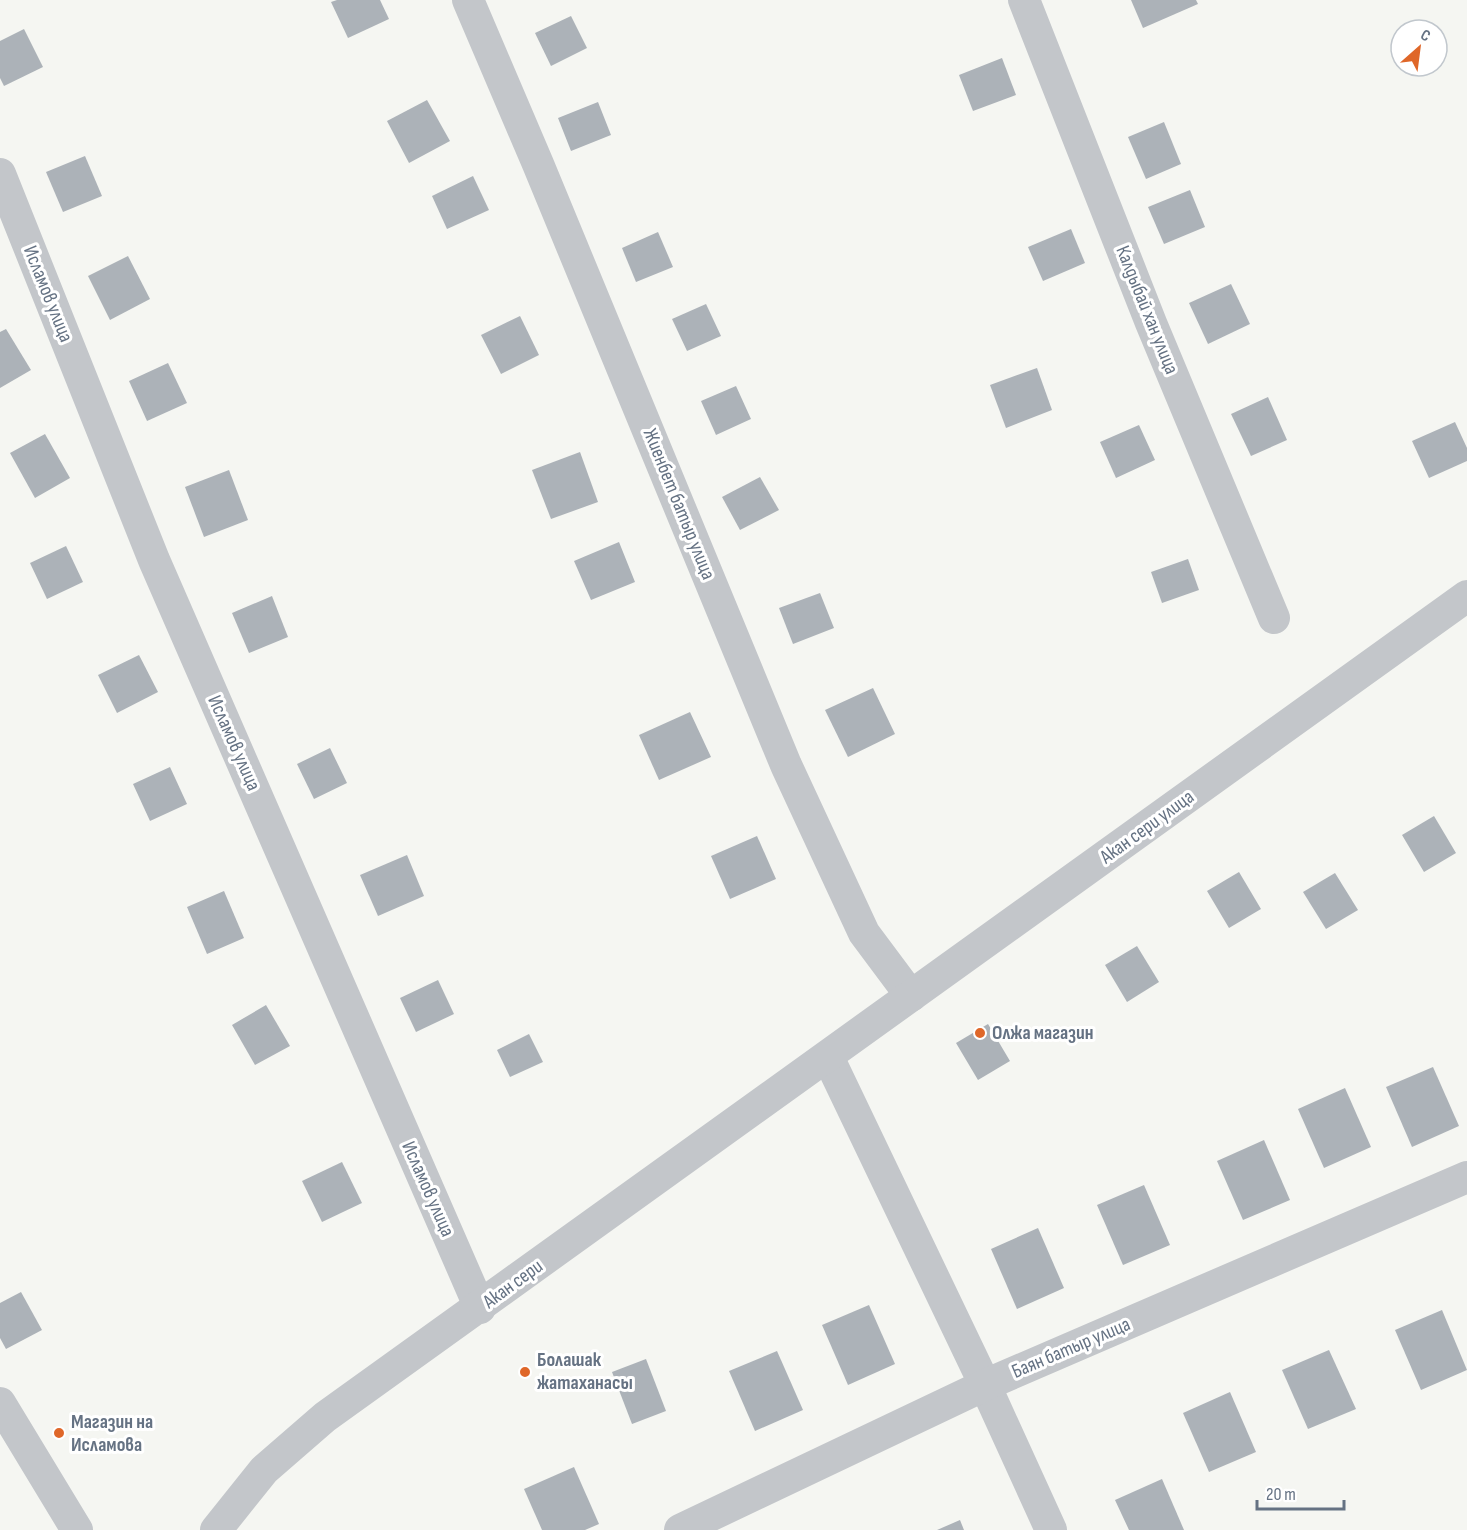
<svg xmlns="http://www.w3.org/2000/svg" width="1467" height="1530" font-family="'Sofia Sans Condensed',sans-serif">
	<rect width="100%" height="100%" fill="#f5f6f2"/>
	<g fill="#acb2b8">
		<polygon points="337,0 380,0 389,19 348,38 331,2"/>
		<polygon points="1131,0 1196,0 1198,4 1143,28"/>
		<polygon points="571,16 587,48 551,66 535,33"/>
		<polygon points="24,29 43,67 4,86 0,78 0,41"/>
		<polygon points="1002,58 1016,95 973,111 959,75"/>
		<polygon points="427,100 450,141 409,163 387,121"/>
		<polygon points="598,102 611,135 571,151 558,118"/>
		<polygon points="1164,122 1181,164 1146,179 1128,137"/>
		<polygon points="85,156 102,196 63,212 46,172"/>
		<polygon points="473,176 489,210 447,229 432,196"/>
		<polygon points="1190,190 1205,227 1164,244 1148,207"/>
		<polygon points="1071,229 1085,263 1043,281 1028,247"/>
		<polygon points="658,232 673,267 636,282 622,248"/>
		<polygon points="128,256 150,299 110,320 88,276"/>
		<polygon points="1231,284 1250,324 1208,344 1189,303"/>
		<polygon points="706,304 721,336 687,351 672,319"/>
		<polygon points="520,316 539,355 501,374 481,335"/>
		<polygon points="6,329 31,370 0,388 0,332"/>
		<polygon points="168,363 187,403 147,421 129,381"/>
		<polygon points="1037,368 1052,410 1006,428 990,385"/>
		<polygon points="736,386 751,419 716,435 701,401"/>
		<polygon points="1268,397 1287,440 1251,456 1231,414"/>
		<polygon points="1455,422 1467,448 1467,461 1429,478 1412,441"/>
		<polygon points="1139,425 1155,460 1116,478 1100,442"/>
		<polygon points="45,434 70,478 35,498 10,453"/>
		<polygon points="580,452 598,502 551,519 532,470"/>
		<polygon points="229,470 248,520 204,537 185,487"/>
		<polygon points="760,477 779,510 740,530 722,497"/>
		<polygon points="619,542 635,582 591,600 574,561"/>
		<polygon points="66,546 83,582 47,599 30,563"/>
		<polygon points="1188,559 1199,590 1162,603 1151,572"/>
		<polygon points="820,593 834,628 793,644 779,608"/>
		<polygon points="272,596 288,637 249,653 232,613"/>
		<polygon points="139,655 158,692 117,713 98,675"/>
		<polygon points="873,688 895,734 848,757 825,710"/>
		<polygon points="690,712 711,757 659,780 639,735"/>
		<polygon points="330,748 347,783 314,799 297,764"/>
		<polygon points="170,767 187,804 150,821 133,784"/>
		<polygon points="1434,816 1456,853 1424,872 1402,835"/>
		<polygon points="757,836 776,879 730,899 711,856"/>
		<polygon points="407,855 424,896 378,916 360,875"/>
		<polygon points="1239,872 1261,909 1229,928 1207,891"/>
		<polygon points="1335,873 1358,910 1326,929 1303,892"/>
		<polygon points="224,891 244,938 207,954 187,907"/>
		<polygon points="1137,946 1159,982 1127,1002 1105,965"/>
		<polygon points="438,980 454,1014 416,1032 400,998"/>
		<polygon points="266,1005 290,1046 255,1065 232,1025"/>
		<polygon points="988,1024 1010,1061 978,1080 956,1043"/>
		<polygon points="529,1034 543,1062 510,1077 497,1050"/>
		<polygon points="1433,1067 1459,1126 1412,1147 1386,1087"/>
		<polygon points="1345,1088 1371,1147 1324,1168 1298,1109"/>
		<polygon points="1264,1140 1290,1200 1243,1220 1217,1161"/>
		<polygon points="342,1162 362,1203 322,1222 302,1181"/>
		<polygon points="1144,1185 1170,1245 1123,1265 1097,1205"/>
		<polygon points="1038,1228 1064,1288 1017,1309 991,1249"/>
		<polygon points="21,1292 42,1330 6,1349 0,1338 0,1303"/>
		<polygon points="869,1305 895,1364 848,1385 822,1325"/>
		<polygon points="1442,1310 1467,1370 1421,1390 1395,1330"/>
		<polygon points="1329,1350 1356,1409 1308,1429 1282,1370"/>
		<polygon points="777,1351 803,1410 755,1431 729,1371"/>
		<polygon points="646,1359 666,1411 632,1424 612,1372"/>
		<polygon points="1230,1392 1256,1452 1209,1472 1183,1413"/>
		<polygon points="574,1467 599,1524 585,1530 542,1530 524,1489"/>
		<polygon points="1162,1479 1184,1530 1129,1530 1115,1500"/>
		<polygon points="960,1520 964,1530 937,1530"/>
	</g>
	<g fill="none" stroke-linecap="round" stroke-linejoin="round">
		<g stroke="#c3c6ca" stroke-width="32">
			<polyline points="468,0 538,164 786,765 864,933 911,996"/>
			<polyline points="1024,0 1151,323 1274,618"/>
			<polyline points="0,174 154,560 480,1308"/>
			<polyline points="828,1057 985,1385 1051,1530"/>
			<polyline points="0,1403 77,1530"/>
			<polyline points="216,1530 264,1470 325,1417 1467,596"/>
			<polyline points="680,1530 985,1385 1467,1177"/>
		</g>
	</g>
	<g fill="#df6729" stroke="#fff" stroke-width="2">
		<circle cx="980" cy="1033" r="6"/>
		<circle cx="525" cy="1372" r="6"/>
		<circle cx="59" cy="1433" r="6"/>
	</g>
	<g text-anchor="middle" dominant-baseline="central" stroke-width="6" stroke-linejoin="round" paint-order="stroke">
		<g font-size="20" fill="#657283" stroke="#fff">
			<text transform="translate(48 294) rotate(68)">Исламов улица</text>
			<text transform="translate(1147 310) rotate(68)">Калдыбай хан улица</text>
			<text transform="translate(679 504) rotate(68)">Жиенбет батыр улица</text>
			<text transform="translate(234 743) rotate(66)">Исламов улица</text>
			<text transform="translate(1147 827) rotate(-36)">Акан сери улица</text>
			<text transform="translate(428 1189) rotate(66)">Исламов улица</text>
			<text transform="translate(513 1284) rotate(-36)">Акан сери</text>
			<text transform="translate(1071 1348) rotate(-23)">Баян батыр улица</text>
		</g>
		<g font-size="20" font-weight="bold" fill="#657283" stroke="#fff" text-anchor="start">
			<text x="992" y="1033">Олжа магазин</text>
			<text x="537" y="1360">Болашак<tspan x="537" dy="23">жатаханасы</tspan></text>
			<text x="71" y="1422">Магазин на<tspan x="71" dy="23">Исламова</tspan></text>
		</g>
	</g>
	<g transform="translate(1419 48) rotate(28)"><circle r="28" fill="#ffffff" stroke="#c1c7cd" stroke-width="1.5"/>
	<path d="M0-4.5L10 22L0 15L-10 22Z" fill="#df6729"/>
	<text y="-9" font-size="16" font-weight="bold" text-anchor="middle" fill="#657283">С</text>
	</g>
	<path d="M1257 1500v9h87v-9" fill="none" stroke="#657283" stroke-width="3"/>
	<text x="1266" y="1500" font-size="18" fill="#657283" stroke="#ffffff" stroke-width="4.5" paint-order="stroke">20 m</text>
</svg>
